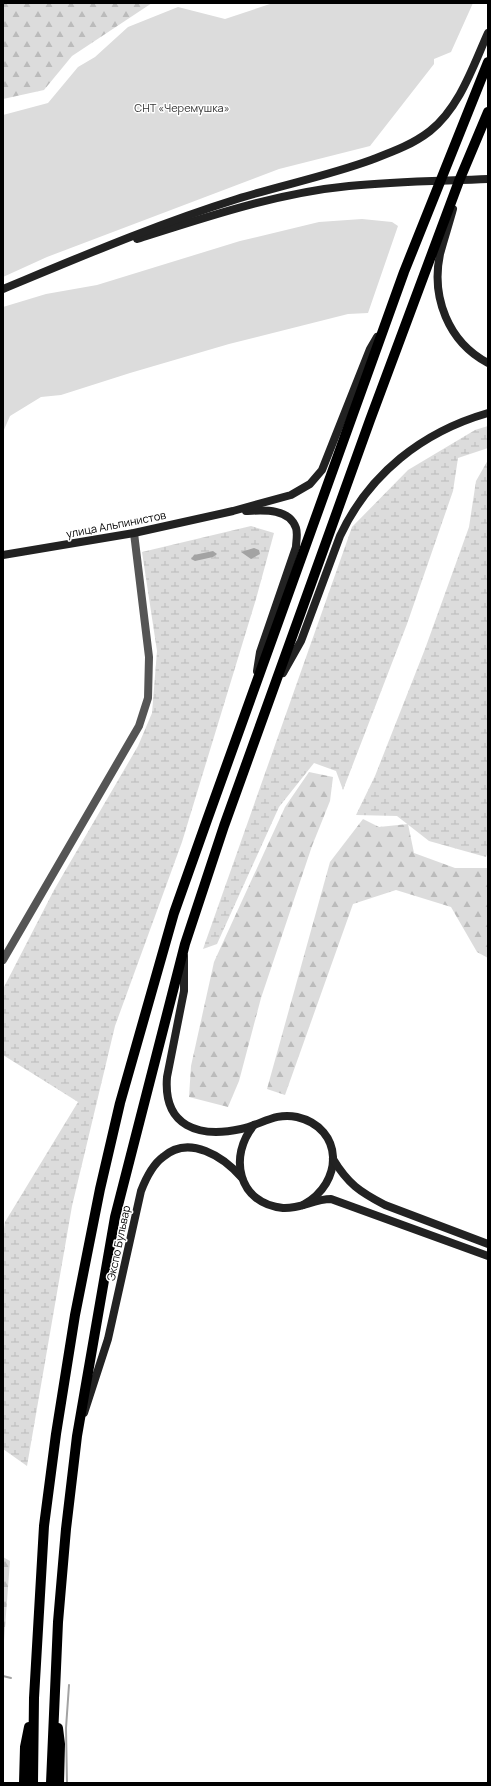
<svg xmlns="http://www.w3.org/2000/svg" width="491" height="1786" font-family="Manrope,sans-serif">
	<defs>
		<pattern id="forest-firs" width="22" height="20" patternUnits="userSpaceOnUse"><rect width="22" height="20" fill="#dcdcdc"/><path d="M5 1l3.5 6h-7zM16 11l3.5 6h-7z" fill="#bbb"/></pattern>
		<pattern id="wetland-marsh" width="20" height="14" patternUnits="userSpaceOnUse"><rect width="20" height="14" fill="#dcdcdc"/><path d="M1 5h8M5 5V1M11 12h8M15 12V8" fill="none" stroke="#bbb"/></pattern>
	</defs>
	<rect width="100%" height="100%" fill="#fff"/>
	<g fill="#dcdcdc">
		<polygon points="273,3 473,3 451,52 434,59 434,64 370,146 279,169 47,257 3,277 3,115 48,103 78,67 95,57 128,27 178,7 225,19"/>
		<polygon points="362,219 392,222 398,226 368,313 348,314 229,344 130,373 61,395 41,397 10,416 3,432 3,307 46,294 97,285 240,241 319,222"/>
	</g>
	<g fill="url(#forest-firs)">
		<polygon points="3,3 152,3 72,56 44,90 3,99"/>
		<polygon points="309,772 333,777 330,801 312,846 261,998 239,1081 228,1107 189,1097 191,1066 214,962 285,807"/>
		<polygon points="363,819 379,827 408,824 414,853 455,868 488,868 488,958 477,952 451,907 396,890 353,904 285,1095 267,1089 330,862"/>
		<polygon points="3,1557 10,1561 4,1641 4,1711"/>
	</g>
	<g fill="url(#wetland-marsh)">
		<polygon points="488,426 488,448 458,458 453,491 407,624 343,790 336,771 314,763 279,807 217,944 203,949 352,527 408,470 475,430"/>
		<polygon points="488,460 488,852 486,857 429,841 397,816 356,815 375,776 425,649 469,527 476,481"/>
		<polygon points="251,526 274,533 256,599 182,842 115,1026 72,1206 27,1466 3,1449 3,1236 5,1222 78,1102 3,1055 3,989 54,890 138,746 152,713 157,651 142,552"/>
	</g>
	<g fill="#a3a3a3">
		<polygon points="254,548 259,550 260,554 251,559 241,552"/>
		<polygon points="213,551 217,554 213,557 195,561 191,559 194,555"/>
	</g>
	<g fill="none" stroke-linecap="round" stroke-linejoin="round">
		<g stroke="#a3a3a3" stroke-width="2">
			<polyline points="3,1676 11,1678"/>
			<polyline points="67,1783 66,1728 69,1685"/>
		</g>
		<polyline stroke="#555" stroke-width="8" points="3,960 139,726 148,698 149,657 134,533"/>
		<g stroke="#222" stroke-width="8">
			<path d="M453,209C449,224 444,239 440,254C431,297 448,342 488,363"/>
			<path d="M137,239C206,217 277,193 349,186C395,181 442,181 488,179"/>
			<path d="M3,289C80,257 157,224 237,199C282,185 327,176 371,160C392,152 412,145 430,131C460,107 473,66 488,33"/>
			<path d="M246,511C264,510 289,508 296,528C298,534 296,542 296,547L260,652L257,671"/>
			<polyline points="3,555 134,533 233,511 291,495 310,484 322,470 370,349 377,337"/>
			<path d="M283,673L301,641L340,536C369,474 422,432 488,413"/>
			<path d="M184,956V991L167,1077C163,1127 199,1138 241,1129C261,1125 275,1112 297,1117C344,1128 344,1183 303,1205"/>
			<path d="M254,1125C228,1156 238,1204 283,1208C300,1209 314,1199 331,1199L488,1256"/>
			<path d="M333,1159C348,1184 360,1192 385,1205L488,1244"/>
			<path d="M84,1413L108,1339L141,1191C146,1178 152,1165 163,1157C189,1134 224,1157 242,1178"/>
		</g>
		<g stroke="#000" stroke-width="10">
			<polyline points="58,1728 60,1744 59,1783"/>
			<polyline points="24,1783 25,1747 29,1727"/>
			<polyline points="33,1783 34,1698 44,1526 56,1434 75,1315 100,1189 120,1103 174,913 207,820 404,272 488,62"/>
			<polyline points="51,1783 58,1622 66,1529 77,1436 115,1217 185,944 224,826 370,420 459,181 488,112"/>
		</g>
	</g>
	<g text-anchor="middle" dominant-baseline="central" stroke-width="3" stroke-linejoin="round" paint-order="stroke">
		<g font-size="11" fill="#333" stroke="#fff">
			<text x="182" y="107">СНТ «Черемушка»</text>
		</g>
		<g font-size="11" fill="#000" stroke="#fff">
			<text transform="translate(116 524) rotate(-11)">улица Альпинистов</text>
			<text transform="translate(118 1243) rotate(-78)">Экспо Бульвар</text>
		</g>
	</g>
	<rect width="491" height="1786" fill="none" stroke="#000000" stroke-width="8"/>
</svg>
